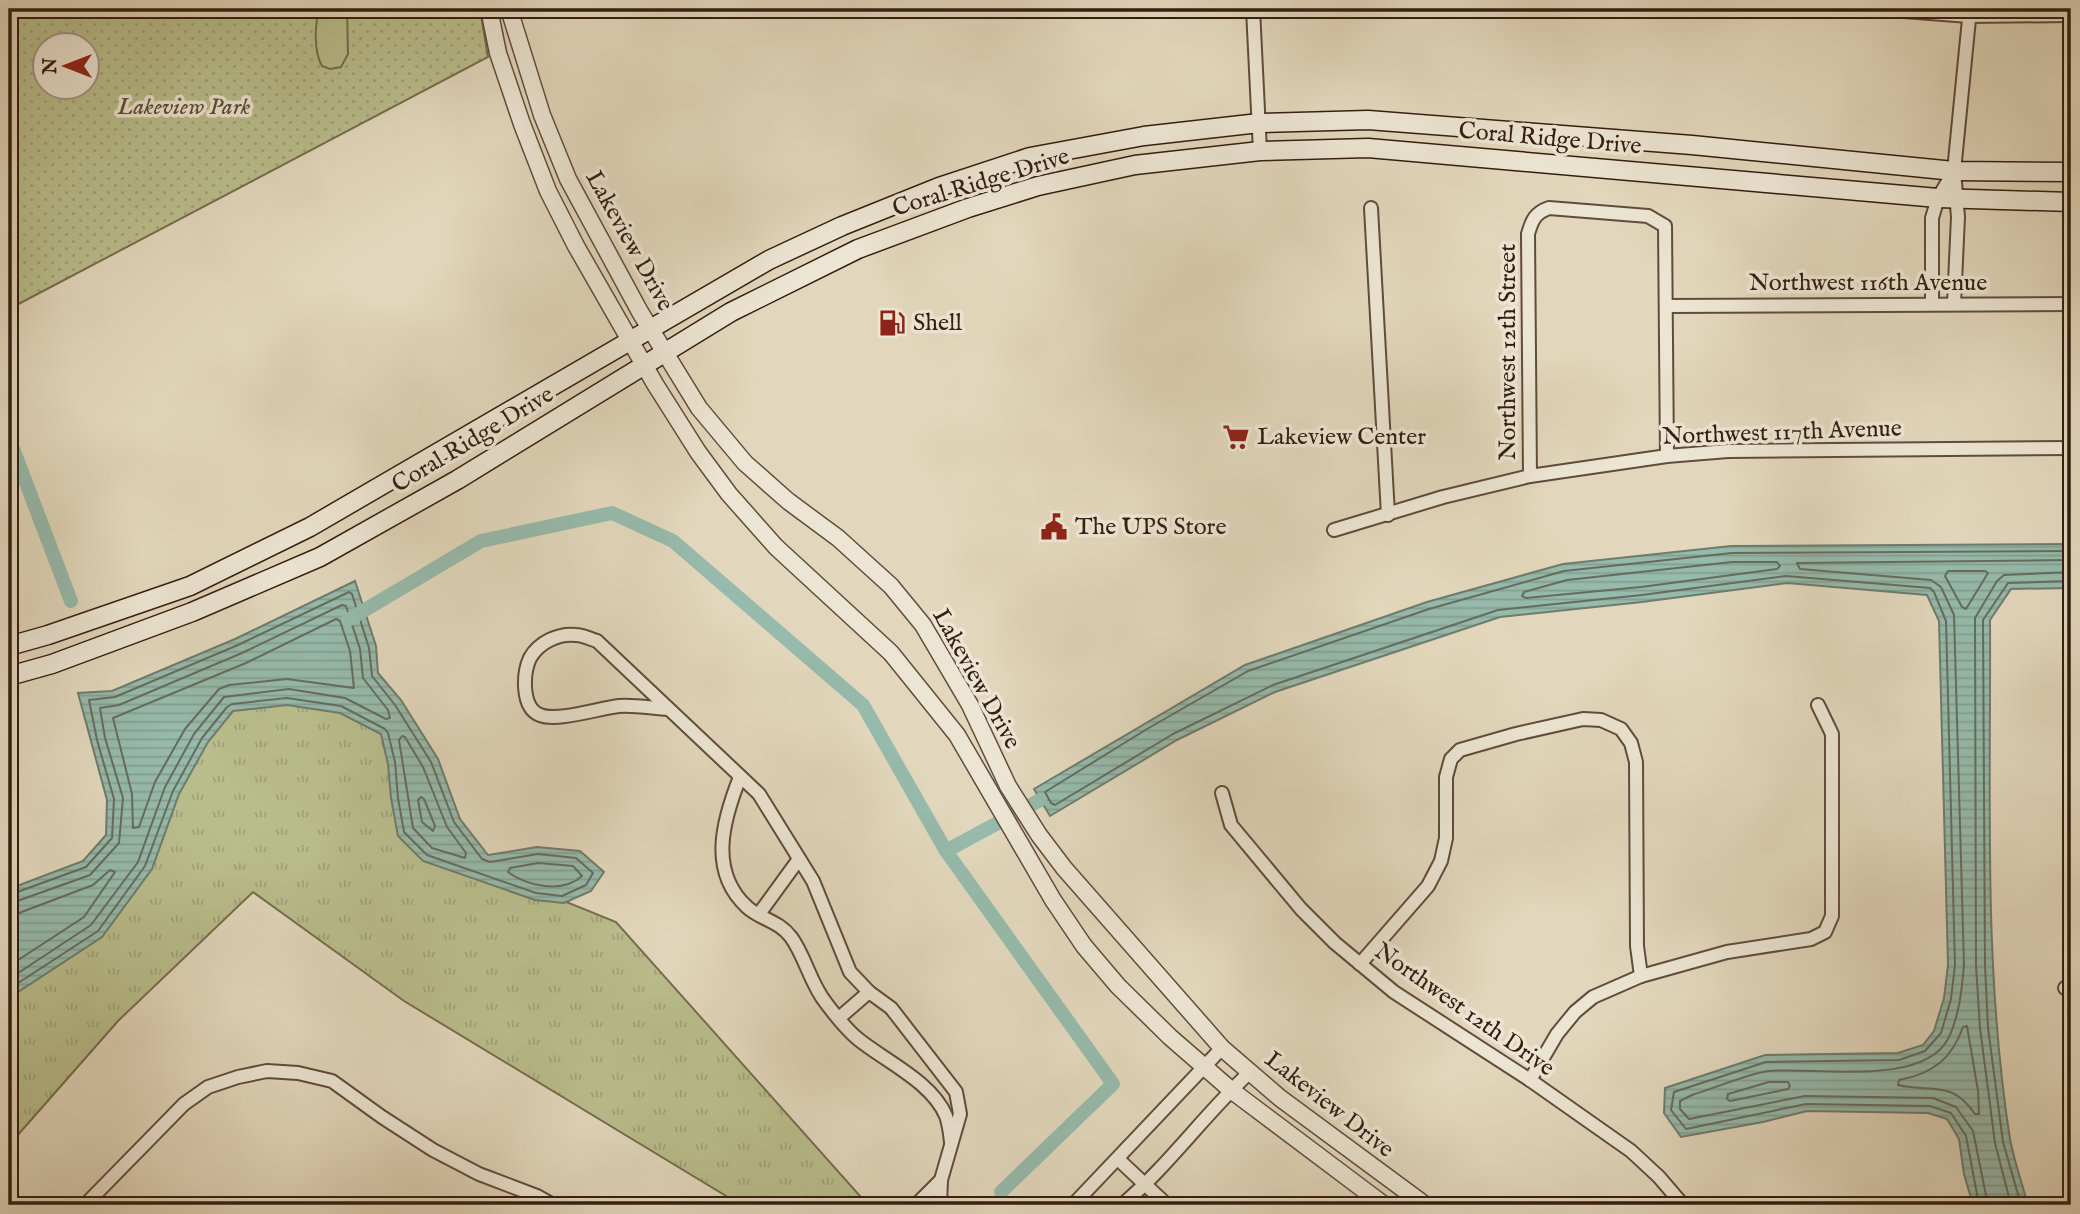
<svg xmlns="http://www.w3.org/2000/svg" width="2080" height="1214" font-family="'IM FELL English',serif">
	<defs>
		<pattern id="grass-tufts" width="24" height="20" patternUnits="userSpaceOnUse" patternTransform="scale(1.75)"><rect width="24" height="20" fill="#b9bd8c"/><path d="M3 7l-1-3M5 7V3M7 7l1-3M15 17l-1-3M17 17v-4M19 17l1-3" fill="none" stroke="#a0a278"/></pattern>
		<pattern id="park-dots" width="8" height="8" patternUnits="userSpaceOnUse" patternTransform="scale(1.75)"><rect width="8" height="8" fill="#b9bd8c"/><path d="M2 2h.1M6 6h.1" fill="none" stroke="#a0a278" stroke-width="1.8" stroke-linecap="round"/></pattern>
		<pattern id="water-rules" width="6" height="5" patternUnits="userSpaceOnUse" patternTransform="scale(1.75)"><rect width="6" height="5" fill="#96baab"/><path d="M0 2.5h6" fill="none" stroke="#829f92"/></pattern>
	</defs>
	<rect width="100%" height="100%" fill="#e2d7bc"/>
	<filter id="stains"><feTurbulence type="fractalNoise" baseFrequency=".00286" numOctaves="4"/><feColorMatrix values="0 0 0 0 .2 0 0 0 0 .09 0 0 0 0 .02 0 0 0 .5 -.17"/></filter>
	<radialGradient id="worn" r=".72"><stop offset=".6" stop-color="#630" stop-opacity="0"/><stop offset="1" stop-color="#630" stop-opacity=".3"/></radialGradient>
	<polygon fill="url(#grass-tufts)" stroke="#766d4e" stroke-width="2" points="205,668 362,699 485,869 616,922 868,1205 741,1205 404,1001 253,892 118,1021 9,1145 9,921 149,851"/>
	<path fill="url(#park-dots)" stroke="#766d4e" stroke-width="2" fill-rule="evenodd" d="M9,9H480L488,57L9,309ZM46,46H88V88H46Z"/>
	<path fill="#b9bd8c" stroke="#766d4e" stroke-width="2" d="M320,9H347L348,54L341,67L330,69L322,66C314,52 314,24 320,9Z"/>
	<g fill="url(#water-rules)" stroke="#6f7b6d" stroke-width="2">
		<path d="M2071,544V588L2011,589L1990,620C1991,793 1983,967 2010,1139C2014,1161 2022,1183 2028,1205H1973L1964,1174L1959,1139L1947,1119L1928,1113L1807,1111L1763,1122L1681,1137L1664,1113L1665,1088L1765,1055L1898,1053L1923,1045L1934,1031L1944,998L1948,965L1939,621L1927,595L1787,583L1642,602L1500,617L1275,692L1177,740L1050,816L1034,789L1245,665L1427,602L1563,564L1731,546Z"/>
		<polygon points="355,581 376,646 378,673 401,700 438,759 460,819 488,855 537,847 580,851 604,872 591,891 564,903 535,900 423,861 398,836 391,798 388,764 381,734 340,713 287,705 233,711 208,742 179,794 152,869 102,937 9,998 9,889 83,861 106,835 107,800 78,693 112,691 235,639"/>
	</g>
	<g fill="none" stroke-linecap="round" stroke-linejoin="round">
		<g stroke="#656c5e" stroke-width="2">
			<polygon points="1732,562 1777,562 1780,566 1777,569 1641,587 1526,598 1522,596 1524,592 1567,580"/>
			<polygon points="1948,571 1985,571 1988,573 1966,609 1962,607 1945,576"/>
			<polygon points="336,619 340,621 350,651 354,688 287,679 229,685 219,689 185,729 155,782 139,827 133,828 132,794 113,718 246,663"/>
			<polygon points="402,736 405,737 423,767 447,827 466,853 465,858 432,848 413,828 399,740"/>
			<polygon points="421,797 424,799 435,826 433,831 422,822 418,800"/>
			<path d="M538,863L573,866L582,876C562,894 527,886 508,872L510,868Z"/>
			<polyline points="9,895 86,867 112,838 114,799 97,740 89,700 115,697 238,645 349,592 352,594 369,648 372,676 395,705 431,762 454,822 482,859 490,862 538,854 576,858 593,873 586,885 562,896 536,893 427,855 404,832 398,798 395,762 388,733 385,729 341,706 287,698 232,704 227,707 202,738 173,791 145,866 98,931 9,989"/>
			<polyline points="9,904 90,875 119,843 123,798 105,738 100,708 119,705 242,653 342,605 346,606 360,649 363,678 388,710 390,718 386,719 345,698 289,689 224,697 194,734 165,787 138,862 91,925 9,979"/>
			<polyline points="9,914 19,913 93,885 110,870 115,872 84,917 9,966"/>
			<path d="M1967,1026L1978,1091L1979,1114H1975C1951,1079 1931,1093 1898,1085L1899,1080C1932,1074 1952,1059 1963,1027Z"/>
			<polygon points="1769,1082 1788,1082 1790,1086 1788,1089 1730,1101 1727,1099 1728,1094"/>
			<polyline points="1979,1205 1966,1136 1951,1113 1930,1106 1806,1104 1686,1129 1671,1110 1674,1092 1766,1062 1899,1060 1925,1051 1941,1033 1951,999 1955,965 1946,621 1934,592 1930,588 1786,576 1642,595 1498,610 1273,685 1173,734 1055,805 1051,803 1045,792 1147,729 1248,671 1429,609 1564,571 1732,553 2071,551"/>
			<path d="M1988,1205L1973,1131L1956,1107L1933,1098L1805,1096L1689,1119L1680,1109V1101L1692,1095C1712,1089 1750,1073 1769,1071C1816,1067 1922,1087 1948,1039C1959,1017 1962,989 1964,965L1954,615L1941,587L1931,580L1800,569L1797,563L2071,560"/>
			<polyline points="2011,1205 1995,1143 1980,1028 1976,966 1975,618 1997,581 2004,575 2071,572"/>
			<polyline points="2021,1205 2003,1142 1988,1028 1985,965 1983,620 2008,583 2071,581"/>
		</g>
		<g stroke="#96baab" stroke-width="14">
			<polyline points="9,438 71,601"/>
			<polyline points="348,620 481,541 612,513 673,541 863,705 946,851 1113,1084 1001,1192"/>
			<polyline points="946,851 1040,800"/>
		</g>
		<g stroke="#604c3c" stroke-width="16">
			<g id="minor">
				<polyline points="1253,9 1260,151"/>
				<polyline points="1878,9 1969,16 2071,15"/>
				<polyline points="1371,208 1388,515"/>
				<polyline points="1932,304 1932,218 1938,198 1954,171"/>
				<polyline points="1954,304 1958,217 1954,171 1970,9"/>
				<polyline points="1666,306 2071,304"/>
				<path d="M1530,476L1528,234C1532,220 1535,213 1549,208L1648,216L1665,226L1667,456"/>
				<polyline points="1334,530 1443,497 1530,476 1667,456 1728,451 2071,448"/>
				<path d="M668,709C652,708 635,705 619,706C600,708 557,722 540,715C521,708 523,673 530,658C539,642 559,633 576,635C583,635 590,639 597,641L759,794L813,881L850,972L869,992L891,1008L956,1092L960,1114L941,1180"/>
				<path d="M740,777C723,820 708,871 747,907C760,919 779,921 791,937C806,958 810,983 826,1003C835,1015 847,1030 858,1039C885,1061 932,1082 946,1116C949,1124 950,1133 951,1142"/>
				<polyline points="1222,793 1231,825 1301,909 1335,943 1394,992 1530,1080 1631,1151 1659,1177 1683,1205"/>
				<polyline points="759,914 799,859"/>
				<polyline points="1360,964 1428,886 1441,861 1446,838 1446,777 1451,759 1460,750 1516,734 1583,719 1601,720 1621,729 1631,743 1636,762 1637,946 1641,976"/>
				<polyline points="2065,988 2071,984"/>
				<polyline points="839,1018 869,992"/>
				<polyline points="1530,1080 1557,1034 1575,1012 1593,997 1641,976 1727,952 1811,939 1825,932 1832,916 1832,734 1818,705"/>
				<polyline points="1119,1160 1167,1205"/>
				<polyline points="85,1205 184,1104 208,1087 238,1077 267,1071 298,1073 332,1081 382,1117 433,1150 479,1174 537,1196 553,1205"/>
				<polyline points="916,1205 941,1180 940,1205"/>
				<polyline points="1073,1205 1222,1048"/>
				<path d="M1122,1205C1169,1165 1204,1115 1249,1073"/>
			</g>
		</g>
		<g stroke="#604c3c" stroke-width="19">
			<g id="tertiary">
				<polyline points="489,9 498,53 522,124 548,191 576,246 655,384 698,452 729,494 776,547 891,653 957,735 1053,900 1084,946 1118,986 1170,1037 1231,1090 1384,1205"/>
				<polyline points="509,9 542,115 568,179 640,312 699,408 745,463 788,501 838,538 891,586 923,625 970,705 1008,786 1039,835 1064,868 1222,1048 1280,1098 1425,1205"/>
			</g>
		</g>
		<g stroke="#341d11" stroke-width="21">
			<g id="secondary">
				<polyline points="9,646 48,635 190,586 310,527 769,260 842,226 939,187 1030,157 1144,136 1259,123 1368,120 1692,145 1954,171 2071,172"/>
				<polyline points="9,676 52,664 192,612 320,557 457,480 731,312 858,249 968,208 1038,186 1135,165 1260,151 1368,148 1938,198 2071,202"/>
			</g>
		</g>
		<use href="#minor" stroke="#ece5d3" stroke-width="12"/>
		<use href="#tertiary" stroke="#ece5d3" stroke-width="16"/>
		<use href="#secondary" stroke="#ece5d3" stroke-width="18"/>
	</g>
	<defs>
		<g id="fuel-bare" transform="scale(2.1)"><path d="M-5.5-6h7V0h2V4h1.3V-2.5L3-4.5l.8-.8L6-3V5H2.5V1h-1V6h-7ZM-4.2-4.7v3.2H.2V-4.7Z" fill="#8f2418" stroke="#ece5d3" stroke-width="2.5" paint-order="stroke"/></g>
		<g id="supermarket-bare" transform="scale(2.1)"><path d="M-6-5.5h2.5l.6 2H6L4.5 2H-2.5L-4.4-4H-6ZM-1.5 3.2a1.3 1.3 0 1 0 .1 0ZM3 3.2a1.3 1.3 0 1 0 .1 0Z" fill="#8f2418" stroke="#ece5d3" stroke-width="2.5" paint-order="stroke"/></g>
		<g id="civic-bare" transform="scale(2.1)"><path d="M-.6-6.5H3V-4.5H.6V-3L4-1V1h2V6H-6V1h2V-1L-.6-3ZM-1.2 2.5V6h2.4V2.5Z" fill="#8f2418" stroke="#ece5d3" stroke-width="2.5" paint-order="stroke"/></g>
	</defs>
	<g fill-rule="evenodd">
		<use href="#fuel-bare" x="892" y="323"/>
		<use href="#supermarket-bare" x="1236" y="437"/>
		<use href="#civic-bare" x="1054" y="527"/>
	</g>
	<g text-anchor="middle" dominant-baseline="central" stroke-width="7" stroke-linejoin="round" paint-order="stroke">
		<g font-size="24" font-style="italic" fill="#5c4d36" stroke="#ece5d3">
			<text x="184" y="107">Lakeview Park</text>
		</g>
		<g font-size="24" fill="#341d11" stroke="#ece5d3">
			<text transform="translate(1550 139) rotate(5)">Coral Ridge Drive</text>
			<text transform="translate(981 183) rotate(-17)">Coral Ridge Drive</text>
			<text transform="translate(629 241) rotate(61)">Lakeview Drive</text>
			<text x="1868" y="283">Northwest 116th Avenue</text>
			<text transform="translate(1508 352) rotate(-90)">Northwest 12th Street</text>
			<text transform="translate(1782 433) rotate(-2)">Northwest 117th Avenue</text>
			<text transform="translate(473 440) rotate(-31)">Coral Ridge Drive</text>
			<text transform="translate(976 679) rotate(61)">Lakeview Drive</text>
			<text transform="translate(1464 1010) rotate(35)">Northwest 12th Drive</text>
			<text transform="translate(1329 1105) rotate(38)">Lakeview Drive</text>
		</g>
		<g font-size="24" fill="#341d11" stroke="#ece5d3" text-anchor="start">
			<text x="913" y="323">Shell</text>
			<text x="1257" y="437">Lakeview Center</text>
			<text x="1075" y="527">The UPS Store</text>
		</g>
	</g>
	<rect width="2080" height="1214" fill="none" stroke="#e2d7bc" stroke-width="35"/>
	<rect x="10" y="10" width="2059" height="1193" fill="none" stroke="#341d11" stroke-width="3.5"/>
	<rect x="18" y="18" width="2045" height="1179" fill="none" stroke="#341d11" stroke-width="2"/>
	<g transform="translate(66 66) rotate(270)"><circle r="33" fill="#ece5d3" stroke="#a29585" stroke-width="2"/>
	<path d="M0-5L12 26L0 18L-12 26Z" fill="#8f2418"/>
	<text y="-10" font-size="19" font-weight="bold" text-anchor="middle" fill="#341d11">N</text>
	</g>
	<rect width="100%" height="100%" filter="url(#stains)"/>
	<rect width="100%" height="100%" fill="url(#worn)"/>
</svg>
